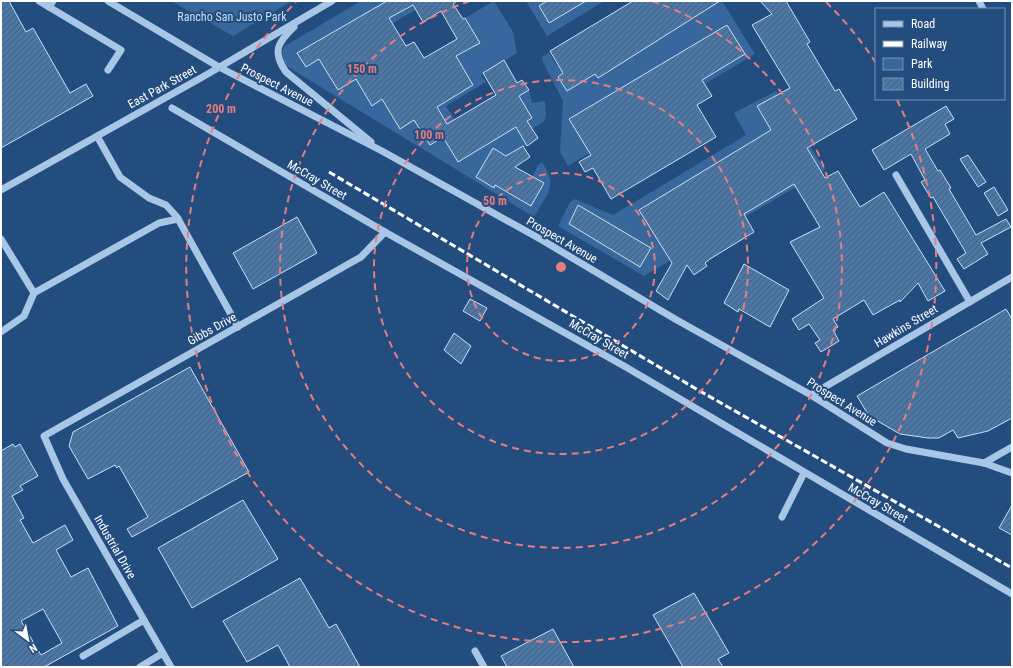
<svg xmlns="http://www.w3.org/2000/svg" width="1013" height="668" font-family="'Roboto Condensed',sans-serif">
	<defs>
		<pattern id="building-hatch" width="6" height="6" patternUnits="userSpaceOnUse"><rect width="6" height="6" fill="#4b77a7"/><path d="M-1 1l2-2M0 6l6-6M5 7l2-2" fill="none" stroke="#4c5f75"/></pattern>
	</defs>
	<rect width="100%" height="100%" fill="#234d7e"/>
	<g fill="#37679c">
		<polygon points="171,1 292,1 233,36"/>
		<path d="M361,1H431L355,45L375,79L361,88L372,105L480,43L465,18L494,1L513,32L517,53L481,75L486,82L446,106L462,131L529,90L532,103L545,101L546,115L544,122L521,135L527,146L524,147L523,146L507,156L493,148L476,177L494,187L509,160L514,166L501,189L531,206L544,183L532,177L538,165L542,162C559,187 547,193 534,217L283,64L282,51L285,46Z"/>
		<polygon points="526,1 604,1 547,36"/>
		<polygon points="664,1 722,1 755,54 568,166 560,152 563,101 543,62 542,57 549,53 557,66"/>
		<polygon points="776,91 825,170 644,276 558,226 570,202 575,199 613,215 746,135 734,113"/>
	</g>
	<g fill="url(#building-hatch)" stroke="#ccdff5" fill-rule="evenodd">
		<polygon points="1,1 9,1 26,32 33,28 70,93 86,84 93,96 1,148"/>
		<path d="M387,1H457L453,4L463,19L465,18L480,43L456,56L473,85L437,107L447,124L496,95L483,73L504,60L517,83L522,80L529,90L519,96L532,118L527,121L538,138L527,146L516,127L458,162L443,137L430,145L414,120L400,129L382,99L372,106L356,79L338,90L319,59L306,67L297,53ZM413,5L423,22L441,11L457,39L424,58L414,42L406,46L389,18Z"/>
		<polygon points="547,1 586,1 549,23 539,6"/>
		<polygon points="633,1 720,1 598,78 595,74 567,91 558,77 563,73 550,51"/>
		<polygon points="760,1 786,1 810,42 807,44 835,91 839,89 857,119 807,148 825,178 838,171 860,207 884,192 945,291 928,301 918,283 900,302 900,300 873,315 864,300 833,319 838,327 833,330 839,341 821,352 815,343 820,340 809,324 799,330 792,319 824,298 790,242 820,227 794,184 744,214 754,232 710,259 705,263 707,266 694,275 687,265 668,300 656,291 672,263 639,210 771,130 757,106 790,88 752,25 772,14"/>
		<polygon points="727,25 745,54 702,80 712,96 697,105 716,137 611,199 593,168 585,172 579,162 591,155 569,119"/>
		<polygon points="946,106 954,119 945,124 950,134 925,149 938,171 940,170 951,188 949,189 976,235 1006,219 1011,227 981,243 988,254 964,269 957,259 966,253 933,197 931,198 921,182 925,180 911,154 884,170 872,150"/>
		<polygon points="523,146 530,157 515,167 544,183 531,206 495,185 494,188 476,177 493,148 506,156"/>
		<polygon points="968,155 986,182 978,187 960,159"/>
		<polygon points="994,187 1008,210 998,216 984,193"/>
		<polygon points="578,205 651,248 640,267 569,224"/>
		<polygon points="297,217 317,253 253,289 233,253"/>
		<polygon points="744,264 789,290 770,327 739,309 738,312 724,303"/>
		<polygon points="470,299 487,308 480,321 463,311"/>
		<polygon points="1006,309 1012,319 1012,418 988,431 958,438 953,430 939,438 928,438 900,434 869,416 857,396"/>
		<polygon points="454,333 471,346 461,364 444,350"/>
		<polygon points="190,367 249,472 132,537 127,529 148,517 119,466 117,468 115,465 88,479 69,446 73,432"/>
		<path d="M13,444L15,447L20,444L38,476L20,486L23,490L12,496L24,518L20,520L33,543L65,525L73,540L56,550L71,577L88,568L118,626L44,667H1V451ZM43,609L62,643L41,655L21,621Z"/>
		<polygon points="243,500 278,559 192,608 158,548"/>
		<polygon points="1012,505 1012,535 999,528"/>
		<polygon points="300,578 329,628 336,624 360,667 290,667 278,645 247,662 223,621"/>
		<polygon points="694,593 729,653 718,659 723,667 683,667 653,615"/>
		<polygon points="553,629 574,667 507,667 501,656"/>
	</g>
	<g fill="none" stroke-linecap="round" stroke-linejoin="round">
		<g stroke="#a8c6e6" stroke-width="7">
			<polyline points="39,1 49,7"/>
			<polyline points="53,1 49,7 121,50 108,70"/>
			<polyline points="108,1 219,67 382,151 542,240 675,319 811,395 887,443 906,449 984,463 1012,473"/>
			<polyline points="979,1 983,9"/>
			<path d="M294,27C277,43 272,52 286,72L371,142"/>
			<polyline points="172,108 385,232 624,366 1012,594"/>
			<polyline points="97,136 120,177 149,198 166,205 177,217 238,327"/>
			<polyline points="896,175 970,302"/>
			<polyline points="1,190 206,75 332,1"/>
			<polyline points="1,239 34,293"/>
			<polyline points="1,332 24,316 34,293 159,223 178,219"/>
			<polyline points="811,395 1012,277"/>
			<polyline points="984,463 1012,447"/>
			<polyline points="782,517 804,473"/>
			<polyline points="475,651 484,667"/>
			<polyline points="83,656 144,620"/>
			<polyline points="140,667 163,653"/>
			<polyline points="171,667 63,479 44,436 361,257 385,232"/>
		</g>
		<polyline stroke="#fff" stroke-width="3" stroke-dasharray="7 3" stroke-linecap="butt" points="329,172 698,390 1012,568"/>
	</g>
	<g fill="none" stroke="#e67e7e" stroke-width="2" stroke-dasharray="7 5">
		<circle cx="561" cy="267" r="94"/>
		<circle cx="561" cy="267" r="187"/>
		<path d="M652 1A281 281 0 1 1 470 1"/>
		<path d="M826 2A375 375 0 0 1 876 63M897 100A375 375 0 1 1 296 2"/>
	</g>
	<g text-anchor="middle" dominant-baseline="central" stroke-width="4" stroke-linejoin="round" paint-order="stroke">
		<g font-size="12" fill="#ccdff5" stroke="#234d7e">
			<text x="232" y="17">Rancho San Justo Park</text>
		</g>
		<g font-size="12" fill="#fff" stroke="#234d7e">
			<text transform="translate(277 85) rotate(27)">Prospect Avenue</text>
			<text transform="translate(162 87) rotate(-29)">East Park Street</text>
			<text transform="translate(317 180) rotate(30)">McCray Street</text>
			<text transform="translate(562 240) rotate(30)">Prospect Avenue</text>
			<text transform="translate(906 326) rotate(-31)">Hawkins Street</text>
			<text transform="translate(212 329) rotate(-29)">Gibbs Drive</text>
			<text transform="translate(599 339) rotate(30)">McCray Street</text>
			<text transform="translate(842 402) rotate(32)">Prospect Avenue</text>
			<text transform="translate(878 503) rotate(30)">McCray Street</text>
			<text transform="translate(115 547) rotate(60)">Industrial Drive</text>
		</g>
	</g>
	<circle cx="561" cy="267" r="6" fill="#e67e7e" stroke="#234d7e" stroke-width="2"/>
	<g font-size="12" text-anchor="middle" font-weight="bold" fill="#e67e7e" stroke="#234d7e" stroke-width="4" stroke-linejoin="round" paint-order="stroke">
		<text x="362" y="73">150 m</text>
		<text x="221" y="113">200 m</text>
		<text x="429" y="139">100 m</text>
		<text x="495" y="205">50 m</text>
	</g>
	<rect width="1013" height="668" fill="none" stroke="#ffffff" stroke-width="4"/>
	<rect x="875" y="8" width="130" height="92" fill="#234d7e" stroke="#7b94b2"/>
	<rect x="883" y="21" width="20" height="6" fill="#a8c6e6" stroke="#7b94b2"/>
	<text x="911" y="28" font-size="12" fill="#ffffff">Road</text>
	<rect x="883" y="41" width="20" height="6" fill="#ffffff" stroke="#7b94b2"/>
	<text x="911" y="48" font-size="12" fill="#ffffff">Railway</text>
	<rect x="883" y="58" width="20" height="12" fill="#37679c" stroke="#7b94b2"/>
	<text x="911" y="68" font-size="12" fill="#ffffff">Park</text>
	<rect x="883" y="78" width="20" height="12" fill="url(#building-hatch)" stroke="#7b94b2"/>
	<text x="911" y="88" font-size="12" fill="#ffffff">Building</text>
	<g transform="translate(28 640) rotate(148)" stroke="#234d7e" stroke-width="3" paint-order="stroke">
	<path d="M0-3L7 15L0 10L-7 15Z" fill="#ffffff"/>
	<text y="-6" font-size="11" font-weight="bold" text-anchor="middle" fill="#ffffff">N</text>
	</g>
</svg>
